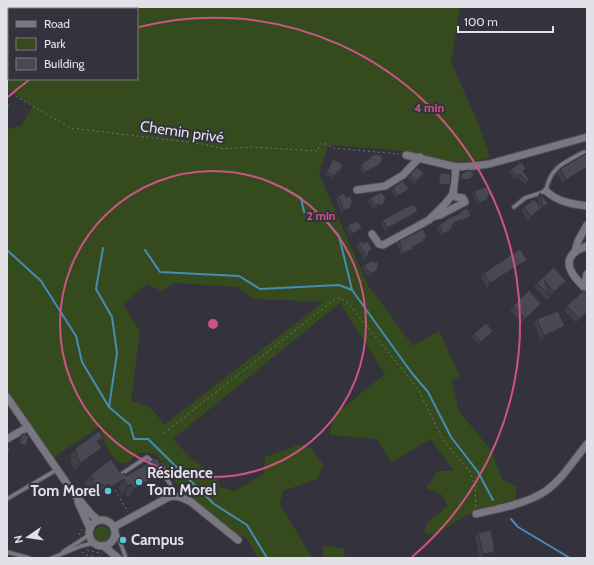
<svg xmlns="http://www.w3.org/2000/svg" width="594" height="565" font-family="Cabin,sans-serif">
	<rect width="100%" height="100%" fill="#34323c"/>
	<g fill="#354b1d" fill-rule="evenodd">
		<path d="M7,7H460L451,62L479,125L490,157L474,161L454,162L403,151L328,145L319,174L368,285L413,346L439,331L460,376L452,381L459,411L491,450L502,479L516,487V503L474,511L434,535L424,533L427,522L448,506L442,495L426,488L438,471H454L430,439L392,463L377,439L329,435L335,414L385,374L340,303L173,439L192,459L217,477L220,487L235,491L264,473L265,457L299,445L311,448L324,465L317,479L283,491L280,504L312,558H258L247,539L231,531L207,513L181,490L156,454C150,454 143,451 137,454C134,456 133,459 131,461C113,473 103,437 99,427L53,458L7,391V129L21,126L33,106L7,89ZM9,9H137V79H9ZM175,283L238,287L243,292L255,299L323,302L164,425C153,408 151,406 131,401L140,331L123,304L147,284L161,291Z"/>
		<circle cx="102" cy="534" r="8"/>
		<polygon points="323,545 345,549 344,558 323,558"/>
	</g>
	<g fill="none" stroke-linecap="round" stroke-linejoin="round">
		<g stroke="#458cb6" stroke-width="2">
			<polyline points="286,189 301,198 304,212 320,214 339,236 352,290"/>
			<polyline points="103,248 96,289 112,317 117,353 109,407"/>
			<polyline points="7,250 41,281 76,336 82,362 109,407 130,425 134,439 148,439 214,504 247,525 267,558"/>
			<polyline points="145,250 160,272 239,276 260,289 339,285 352,290 411,372 428,392 451,437 478,472 493,500"/>
			<polyline points="511,519 518,527 570,558"/>
		</g>
		<g stroke="#4f4e56" stroke-width="5.5">
			<g id="lane">
				<path d="M514,207L525,198L546,191C550,167 565,162 584,152"/>
				<polyline points="161,470 170,484 170,496"/>
				<polyline points="120,475 147,457 154,463"/>
				<polyline points="7,499 58,469"/>
				<polyline points="116,531 126,558"/>
				<polyline points="7,552 29,558"/>
				<polyline points="63,552 89,535"/>
				<polyline points="52,558 81,546 93,543"/>
			</g>
		</g>
		<g stroke="#4f4e56" stroke-width="9">
			<g id="street">
				<polyline points="406,155 456,167 474,166 489,164 587,137"/>
				<polyline points="357,190 385,186 403,175 420,157"/>
				<path d="M546,191C558,202 572,204 587,206"/>
				<polyline points="432,217 440,215 465,202 463,198 456,197 453,194"/>
				<polyline points="372,234 379,244 383,245 429,220 445,204 453,194 456,167"/>
				<path d="M587,246C583,248 576,250 573,254C561,266 579,282 587,290"/>
				<polyline points="575,252 578,241 587,225"/>
				<polyline points="584,287 587,274"/>
				<polyline points="7,397 72,491 91,514 98,520"/>
				<polyline points="7,439 28,427"/>
				<polyline points="78,502 90,529"/>
				<path d="M476,514C497,509 520,505 539,495C559,485 573,461 587,444"/>
				<circle cx="102" cy="533" r="13"/>
				<path d="M114,527L167,498C176,494 183,498 191,502L238,540"/>
				<polyline points="105,547 118,558"/>
			</g>
		</g>
		<g stroke="#727179" stroke-width="1" stroke-dasharray="2 3" stroke-linecap="butt">
			<polyline points="7,91 60,122 71,128 203,144 223,149 252,147 318,151 319,144 326,144 333,148 399,154"/>
			<polyline points="164,433 330,303 335,299 341,298 352,307 358,316 376,337 418,389 444,441 470,472 475,485 476,508"/>
			<polyline points="115,490 128,512"/>
			<polyline points="79,535 82,529"/>
			<polyline points="87,550 102,554"/>
			<polyline points="82,552 86,555 97,557"/>
		</g>
		<use href="#lane" stroke="#797782" stroke-width="3.5"/>
		<use href="#street" stroke="#797782" stroke-width="7"/>
	</g>
	<g fill="#403f47">
		<polygon points="587,153 563,183 557,173 560,169"/>
		<polygon points="370,157 382,162 380,163 381,164 379,167 363,175 360,168 361,167 360,165 362,163 368,159"/>
		<polygon points="333,159 340,171 338,174 336,173 333,178 325,174"/>
		<polygon points="511,169 524,172 527,183 525,185 518,177 515,179 509,172"/>
		<polygon points="466,170 471,181 470,181 468,183 459,182 460,176 462,173 464,173"/>
		<polygon points="440,173 450,185 448,188 437,186 439,176"/>
		<polygon points="410,175 422,176 414,184 408,178"/>
		<polygon points="393,188 409,189 407,191 396,198 391,190"/>
		<polygon points="474,191 488,197 489,198 487,201 478,205 472,194"/>
		<polygon points="540,193 545,207 540,211 540,210 528,221 521,211 524,207 539,205 537,197"/>
		<polygon points="338,196 346,198 353,203 351,206 349,210 342,213 336,199"/>
		<polygon points="370,198 386,200 380,208 377,208 376,207 373,208 368,201"/>
		<polygon points="460,211 469,219 461,223 460,222 452,226 453,227 449,232 441,236 437,228 439,225 443,223 445,220 458,214"/>
		<polygon points="417,212 415,215 385,231 381,223 383,220"/>
		<polygon points="348,225 361,231 350,236 346,228"/>
		<polygon points="427,236 425,239 424,240 422,243 412,248 411,251 401,255 397,244 399,241"/>
		<polygon points="358,243 363,243 372,250 370,252 368,253 365,260 356,246"/>
		<polygon points="527,260 524,264 487,288 481,277 484,273"/>
		<polygon points="364,265 378,269 378,270 376,273 369,277 366,273 365,273 362,267"/>
		<polygon points="554,267 563,285 551,296 549,293 550,296 547,300 534,287 537,283"/>
		<polygon points="587,294 587,314 576,323 564,310 567,306"/>
		<polygon points="541,304 538,308 522,323 510,310 513,306"/>
		<polygon points="537,319 562,330 541,340 534,324"/>
		<polygon points="474,334 491,334 479,344 472,337"/>
		<polygon points="22,434 26,446 24,448 18,447 20,437"/>
		<polygon points="98,443 102,448 96,456 75,471 70,463 72,461 70,457 75,449"/>
		<polygon points="91,475 122,475 126,476 162,477 128,497 125,493 122,494 118,488 105,495 103,492 99,494 98,492 90,497 86,489 87,487 85,483"/>
		<polygon points="478,533 492,556 480,558 475,537"/>
	</g>
	<g fill="#34333a">
		<polygon points="381,164 379,167 363,175 365,172"/>
		<polygon points="587,167 587,169 563,183 566,180"/>
		<polygon points="470,178 473,178 471,181 470,181 468,183 459,182 461,179"/>
		<polygon points="439,184 450,185 448,188 437,186"/>
		<polygon points="409,189 407,191 396,198 398,196"/>
		<polygon points="489,198 487,201 478,205 480,203"/>
		<polygon points="386,200 380,208 377,208 378,205"/>
		<polygon points="548,203 545,207 540,211 543,207"/>
		<polygon points="351,208 349,210 342,213 344,210"/>
		<polygon points="541,208 539,212 528,221 531,217"/>
		<polygon points="417,212 415,215 385,231 387,228"/>
		<polygon points="471,216 469,219 461,223 462,221"/>
		<polygon points="462,219 460,222 450,227 452,224"/>
		<polygon points="362,228 361,231 350,236 352,234"/>
		<polygon points="451,230 449,232 441,236 443,234"/>
		<polygon points="424,241 422,243 410,250 412,247"/>
		<polygon points="413,249 411,251 401,255 403,253"/>
		<polygon points="527,260 524,264 487,288 490,283"/>
		<polygon points="378,270 376,273 369,277 370,274"/>
		<polygon points="566,281 563,285 551,296 554,292"/>
		<polygon points="541,304 538,308 522,323 525,319"/>
		<polygon points="587,312 587,314 576,323 579,319"/>
		<polygon points="565,326 562,330 541,340 544,336"/>
		<polygon points="493,331 491,334 479,344 481,342"/>
		<polygon points="103,437 97,445 97,441"/>
		<polygon points="20,444 26,446 24,448 18,447"/>
		<polygon points="102,448 96,456 75,471 81,463"/>
		<polygon points="168,469 162,477 128,497 134,489"/>
		<polygon points="124,479 118,488 105,495 111,487"/>
		<polygon points="103,484 98,492 90,497 96,489"/>
		<polygon points="109,484 103,492 99,494 105,486"/>
		<polygon points="131,484 125,493 122,494 128,486"/>
		<polygon points="495,552 492,556 480,558 483,554"/>
	</g>
	<g fill="#4a4953" stroke="#34333a">
		<polygon points="7,103 10,104 7,118"/>
		<polygon points="587,153 587,167 566,180 560,169"/>
		<polygon points="375,154 381,155 383,160 380,162 381,164 365,172 361,166 363,165 362,163 371,158 370,157"/>
		<polygon points="333,159 343,164 340,171 338,170 335,176 327,172"/>
		<polygon points="522,162 526,169 523,171 529,180 527,182 520,174 517,176 511,169"/>
		<polygon points="417,167 424,173 416,181 410,175"/>
		<polygon points="466,170 474,172 473,178 470,178 470,180 461,179 462,173 465,173"/>
		<polygon points="440,173 451,174 450,185 439,184"/>
		<polygon points="403,180 409,189 398,196 393,188"/>
		<polygon points="486,187 490,194 487,196 489,198 480,203 474,191"/>
		<polygon points="382,192 386,200 382,205 378,205 378,204 375,205 370,198"/>
		<polygon points="344,193 346,198 350,196 353,203 350,204 351,208 344,210 338,196"/>
		<polygon points="540,193 548,203 543,207"/>
		<polygon points="534,199 541,208 531,217 524,207"/>
		<polygon points="411,205 417,207 417,212 387,228 383,220"/>
		<polygon points="467,208 471,216 462,221 462,219 452,224 453,227 450,228 451,230 443,234 439,225 446,221 445,220 461,213 460,211"/>
		<polygon points="358,221 362,228 352,234 348,225"/>
		<polygon points="423,229 427,236 423,239 424,241 412,247 413,249 403,253 399,241"/>
		<polygon points="362,241 363,243 368,241 372,250 369,251 367,258 358,243"/>
		<polygon points="520,249 527,260 490,283 484,273"/>
		<polygon points="373,260 374,263 377,261 379,266 377,267 378,270 370,274 368,270 367,271 364,265"/>
		<polygon points="554,267 566,281 554,292 544,280 550,296 537,283"/>
		<polygon points="529,290 541,304 525,319 513,306"/>
		<polygon points="584,290 587,294 587,312 579,319 567,306"/>
		<polygon points="558,311 565,326 544,336 537,319"/>
		<polygon points="486,323 493,331 481,342 474,334"/>
		<polygon points="7,406 8,407 7,415"/>
		<polygon points="99,431 103,437 97,441 102,448 81,463 76,455 78,454 75,449"/>
		<polygon points="22,434 29,436 26,446 20,444"/>
		<polygon points="7,447 10,448 8,458 7,458"/>
		<polygon points="157,458 160,463 163,462 164,463 168,469 134,489 131,484 128,486 124,479 111,487 109,484 105,486 103,484 96,489 91,481 94,480 91,475 111,459 122,475 124,473 126,476"/>
		<polygon points="491,530 495,552 483,554 478,533"/>
		<polygon points="100,555 102,558 95,558"/>
	</g>
	<g fill="none" stroke="#cc5485" stroke-width="2">
		<circle cx="213" cy="324" r="153"/>
		<path d="M8 97A306 306 0 0 1 29 80M139 27A306 306 0 0 1 412 557"/>
	</g>
	<g fill="#51ccd2" stroke="#34323c" stroke-width="1.5">
		<circle cx="139" cy="482" r="4"/>
		<circle cx="108" cy="491" r="4"/>
		<circle cx="123" cy="540" r="4"/>
	</g>
	<g text-anchor="middle" dominant-baseline="central" stroke-width="4" stroke-linejoin="round" paint-order="stroke">
		<g font-size="15" fill="#e2e1e7" stroke="#34323c">
			<text transform="translate(182 132) rotate(8)">Chemin privé</text>
		</g>
		<g font-size="15" font-weight="bold" fill="#e2e1e7" stroke="#34323c" text-anchor="start">
			<text x="147" y="473">Résidence<tspan x="147" dy="17">Tom Morel</tspan></text>
			<text x="100" y="491" text-anchor="end">Tom Morel</text>
			<text x="131" y="540">Campus</text>
		</g>
	</g>
	<circle cx="213" cy="324" r="6" fill="#cc5485" stroke="#34323c" stroke-width="2"/>
	<g font-size="12" text-anchor="middle" font-weight="bold" fill="#cc5485" stroke="#34323c" stroke-width="4" stroke-linejoin="round" paint-order="stroke">
		<text x="429" y="112">4 min</text>
		<text x="321" y="220">2 min</text>
	</g>
	<rect width="594" height="565" fill="none" stroke="#e2e1e7" stroke-width="16"/>
	<rect x="8" y="8" width="130" height="72" fill="#34323c" stroke="#7a7880"/>
	<rect x="16" y="21" width="20" height="6" fill="#797782" stroke="#7a7880"/>
	<text x="44" y="28" font-size="12" fill="#e2e1e7">Road</text>
	<rect x="16" y="38" width="20" height="12" fill="#354b1d" stroke="#7a7880"/>
	<text x="44" y="48" font-size="12" fill="#e2e1e7">Park</text>
	<rect x="16" y="58" width="20" height="12" fill="#4a4953" stroke="#7a7880"/>
	<text x="44" y="68" font-size="12" fill="#e2e1e7">Building</text>
	<g transform="translate(28 537) rotate(257)" stroke="#34323c" stroke-width="3" paint-order="stroke">
	<path d="M0-3L7 15L0 10L-7 15Z" fill="#e2e1e7"/>
	<text y="-6" font-size="11" font-weight="bold" text-anchor="middle" fill="#e2e1e7">N</text>
	</g>
	<path d="M458 26v6h95v-6" fill="none" stroke="#e2e1e7" stroke-width="2"/>
	<text x="464" y="26" font-size="12" fill="#e2e1e7" stroke="#34323c" stroke-width="3" paint-order="stroke">100 m</text>
</svg>
